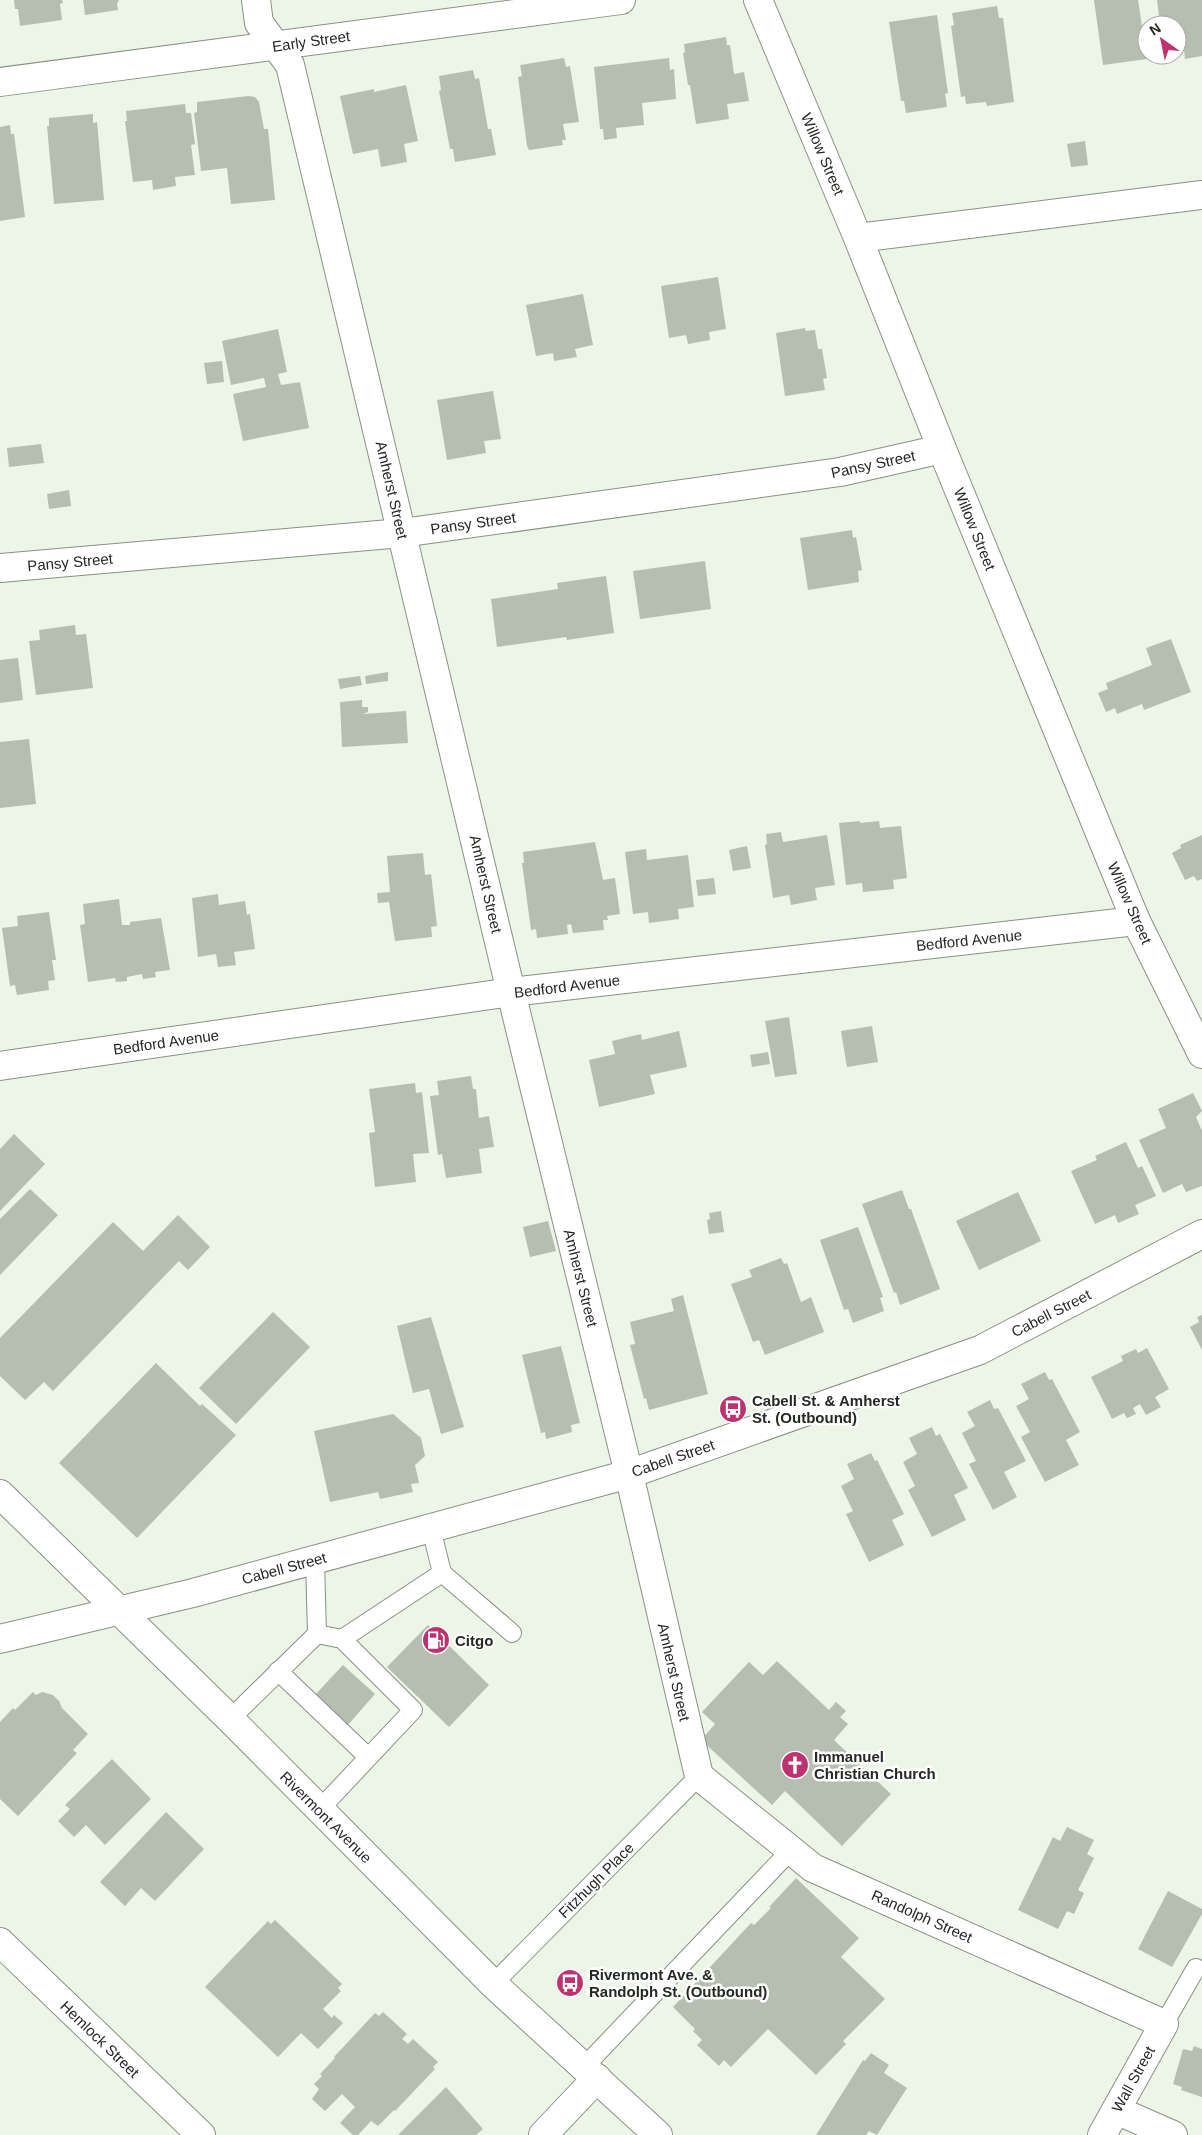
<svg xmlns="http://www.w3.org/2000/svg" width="1202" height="2135" font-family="Arial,sans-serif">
	<rect width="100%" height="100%" fill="#ecf5e6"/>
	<g fill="#b6beb1">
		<polygon points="14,0 62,0 63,3 60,4 62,20 20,26 18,9 15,9"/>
		<polygon points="83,0 119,0 117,4 118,10 85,15"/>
		<polygon points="1094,0 1138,0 1147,59 1103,65"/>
		<polygon points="1157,0 1202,0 1202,56 1185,59 1184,50 1177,51 1177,25 1160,25"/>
		<polygon points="997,6 999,18 1003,18 1014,102 987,106 986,102 966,104 965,96 961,97 951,26 954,25 952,13"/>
		<polygon points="937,15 948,93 945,94 947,107 906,113 904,101 901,101 889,22"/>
		<polygon points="726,37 727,45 730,45 734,74 744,72 749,101 727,104 729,119 696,124 690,85 688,85 683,53 685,52 684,44"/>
		<polygon points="564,58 566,67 570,66 579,122 563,124 566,140 562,140 563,145 529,150 527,146 518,77 522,76 520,65"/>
		<polygon points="669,58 670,70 674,69 676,99 642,103 644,125 616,128 617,138 604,140 603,129 600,129 594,67"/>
		<polygon points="473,70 475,79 479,78 488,129 491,129 496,155 455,162 453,149 450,149 439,91 441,90 439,76"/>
		<polygon points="406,85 418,141 404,144 407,162 381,167 378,149 353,154 340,96 374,89 374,92"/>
		<polygon points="248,96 255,97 259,102 264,129 268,129 275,200 231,204 227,168 201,171 194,113 197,112 197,102"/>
		<polygon points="185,104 186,113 191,113 195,144 191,145 195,175 175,177 176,186 153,190 152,180 133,182 125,121 127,121 126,111"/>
		<polygon points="93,114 93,123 97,122 104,200 54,204 47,126 49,126 49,118"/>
		<polygon points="10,125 11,134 14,134 25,217 0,221 0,127"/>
		<polygon points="1085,141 1088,165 1071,167 1067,144"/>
		<polygon points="718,277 726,329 709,332 710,340 688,344 686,335 669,338 661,286"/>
		<polygon points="583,294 593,345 575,349 577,357 554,361 553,353 536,356 526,305"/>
		<polygon points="805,328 806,331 815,330 818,349 822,349 827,378 823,379 825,390 785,396 776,333"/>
		<polygon points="278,329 287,372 278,374 281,385 300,382 309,428 243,441 233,394 266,387 264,378 231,385 222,341"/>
		<polygon points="222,361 224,382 207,384 204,363"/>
		<polygon points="493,391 501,439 484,441 486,453 447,460 437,400"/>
		<polygon points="41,444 44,463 9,467 7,448"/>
		<polygon points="69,490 71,506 49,509 47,494"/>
		<polygon points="852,530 853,538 856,537 862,570 858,571 859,582 808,590 800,538"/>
		<polygon points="705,561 711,609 640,619 633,571"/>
		<polygon points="606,576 614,633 567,640 566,637 497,647 491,599 558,589 557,583"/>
		<polygon points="75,625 76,635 86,634 93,688 36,695 29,641 40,640 39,630"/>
		<polygon points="1171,639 1191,692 1144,710 1142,704 1117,714 1115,708 1106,712 1098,693 1108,689 1106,683 1152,665 1146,648"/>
		<polygon points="18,658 23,700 0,703 0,660"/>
		<polygon points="388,672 388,681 366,684 365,676"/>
		<polygon points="360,676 362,685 340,689 338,679"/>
		<polygon points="362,700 362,707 368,707 368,712 363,714 406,711 408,743 342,747 340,702"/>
		<polygon points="29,739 36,804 0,808 0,742"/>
		<polygon points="860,821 860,823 879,821 880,828 901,826 907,878 893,880 894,889 863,892 862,883 846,885 839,823"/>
		<polygon points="781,832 783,842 827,835 835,885 815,888 817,900 791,905 789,895 773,898 765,845 767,844 766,834"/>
		<polygon points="1202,835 1202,879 1197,881 1194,876 1185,880 1172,853 1181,848 1180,845"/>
		<polygon points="595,842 603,880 615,878 620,914 607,916 608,920 603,920 604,930 573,933 571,924 567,925 568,934 537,938 536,929 531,930 522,863 524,863 523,852"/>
		<polygon points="747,846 751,868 733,871 729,850"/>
		<polygon points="646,849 647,860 688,855 694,907 678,909 679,919 649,923 648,912 633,914 625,852"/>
		<polygon points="423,853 425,875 431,874 437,926 431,927 432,937 395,941 389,902 378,903 377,893 390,892 387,856"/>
		<polygon points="714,878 716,894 698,896 696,880"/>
		<polygon points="218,894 219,905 245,901 247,915 250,914 255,949 234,952 236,965 218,967 216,954 198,957 192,898"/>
		<polygon points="119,899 122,925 130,925 130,922 161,918 170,970 155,972 156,977 143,979 142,974 127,977 127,981 116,982 115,978 88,982 80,925 85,924 83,904"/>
		<polygon points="49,912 56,960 52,960 55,980 48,981 49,990 17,995 15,985 10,986 2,928 18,926 17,916"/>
		<polygon points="789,1017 797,1074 775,1077 765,1021"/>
		<polygon points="872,1026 878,1062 847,1067 841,1031"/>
		<polygon points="679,1031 687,1067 650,1075 655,1094 599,1107 589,1060 615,1054 612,1041 641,1034 642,1040"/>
		<polygon points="768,1052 770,1064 752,1067 750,1055"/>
		<polygon points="471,1076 473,1089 476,1089 479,1118 489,1116 494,1147 479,1149 482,1173 446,1178 442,1154 438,1155 430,1096 439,1095 437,1081"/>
		<polygon points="415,1083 416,1093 422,1092 429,1153 413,1154 416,1182 375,1187 369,1133 375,1132 369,1089"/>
		<polygon points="1193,1093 1202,1111 1196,1117 1202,1131 1202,1186 1186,1192 1182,1184 1163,1193 1139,1140 1166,1128 1158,1109"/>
		<polygon points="14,1134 45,1164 0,1211 0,1149"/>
		<polygon points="1126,1142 1138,1168 1142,1166 1156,1196 1135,1205 1139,1214 1118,1223 1115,1215 1095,1224 1071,1171 1097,1160 1095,1156"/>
		<polygon points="30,1189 58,1215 0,1275 0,1219"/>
		<polygon points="902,1190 909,1209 911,1209 940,1289 900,1305 896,1292 894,1293 862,1204"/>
		<polygon points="1018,1192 1041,1241 979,1270 956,1221"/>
		<polygon points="721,1211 724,1232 709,1234 707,1220 710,1219 709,1213"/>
		<polygon points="178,1215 210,1247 188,1270 179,1261 53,1391 44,1382 25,1400 0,1376 0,1338 113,1222 143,1251"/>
		<polygon points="548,1221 556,1251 530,1257 523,1227"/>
		<polygon points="858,1227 883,1297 880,1298 884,1311 853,1323 848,1309 844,1310 820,1240"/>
		<polygon points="781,1258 784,1264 787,1263 801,1302 811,1297 824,1332 765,1355 759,1340 753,1342 731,1284 752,1277 749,1270"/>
		<polygon points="683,1295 708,1394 649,1410 646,1398 644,1399 630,1345 635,1344 630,1322 674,1311 671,1299"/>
		<polygon points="273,1312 310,1347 236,1424 199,1388"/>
		<polygon points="1202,1315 1202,1350 1190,1327 1199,1322 1197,1317"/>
		<polygon points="431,1317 464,1427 441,1434 429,1389 413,1393 397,1326"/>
		<polygon points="561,1346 580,1423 571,1425 572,1432 546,1439 545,1432 541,1433 522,1355"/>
		<polygon points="1147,1348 1169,1389 1155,1397 1161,1407 1146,1415 1140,1404 1133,1408 1136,1414 1127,1418 1124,1413 1112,1419 1091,1377 1123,1361 1121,1356 1136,1349 1138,1353"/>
		<polygon points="156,1363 200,1406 202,1404 236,1435 137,1538 59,1463"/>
		<polygon points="1045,1372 1049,1380 1052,1379 1080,1432 1066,1440 1079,1465 1045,1482 1021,1437 1030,1432 1016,1406 1029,1399 1021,1384"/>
		<polygon points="990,1400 994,1409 998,1408 1026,1461 1004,1472 1017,1497 993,1510 969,1464 976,1461 962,1433 975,1426 967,1412"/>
		<polygon points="393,1414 421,1438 425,1456 415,1465 419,1483 411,1484 413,1492 380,1499 378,1492 330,1502 314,1431"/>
		<polygon points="932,1427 936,1436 940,1434 968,1488 954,1495 966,1520 932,1537 908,1490 915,1486 903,1462 917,1454 909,1438"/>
		<polygon points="871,1453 875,1461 877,1460 904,1514 892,1520 904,1545 869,1562 846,1514 853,1511 841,1486 854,1479 847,1464"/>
		<polygon points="428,1625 489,1685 449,1727 387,1667"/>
		<polygon points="777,1661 829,1710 836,1702 846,1711 840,1717 848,1724 834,1740 891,1794 842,1846 785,1791 772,1805 701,1740 715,1724 702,1712 749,1662 763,1675"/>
		<polygon points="343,1665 375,1694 347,1726 314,1696"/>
		<polygon points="33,1692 36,1695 42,1692 53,1695 59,1701 62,1708 88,1734 73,1750 77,1753 18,1816 0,1799 0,1722 13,1708 15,1710"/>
		<polygon points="112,1759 151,1799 105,1845 86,1825 74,1837 58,1821 70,1809 65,1805"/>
		<polygon points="166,1812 204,1849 155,1901 141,1888 125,1906 100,1882"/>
		<polygon points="1067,1827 1094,1840 1087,1854 1094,1858 1078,1890 1084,1893 1074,1914 1067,1911 1058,1929 1018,1910 1053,1837 1060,1841"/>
		<polygon points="796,1878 859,1938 841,1957 885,1999 843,2041 846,2044 816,2075 768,2029 731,2067 724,2060 719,2066 697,2045 702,2040 693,2031 695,2029 673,2007 751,1923 754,1925 771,1908 769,1907"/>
		<polygon points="1168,1891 1202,1909 1202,1914 1172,1967 1138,1949"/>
		<polygon points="275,1920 342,1984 338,1988 341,1991 323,2009 332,2018 334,2015 343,2023 318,2049 301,2033 278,2057 205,1987 268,1921 271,1924"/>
		<polygon points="383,2012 407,2034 402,2039 408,2044 413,2039 438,2062 433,2067 435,2069 395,2111 394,2110 378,2126 371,2121 358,2135 353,2135 340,2123 355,2107 342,2094 325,2111 312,2099 319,2089 314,2084 322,2076 320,2074 335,2058 334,2057 375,2013 379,2016"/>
		<polygon points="1194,2046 1202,2049 1202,2097 1181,2090 1182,2087 1173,2084 1183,2049 1192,2051"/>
		<polygon points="871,2053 889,2065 884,2073 907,2088 877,2135 869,2131 866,2135 816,2135 863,2060 865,2061"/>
		<polygon points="446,2087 483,2129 476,2135 398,2135"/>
	</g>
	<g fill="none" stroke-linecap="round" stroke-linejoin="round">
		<g stroke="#899184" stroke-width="20">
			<g id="lane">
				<polyline points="315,1560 317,1634"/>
				<polyline points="442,1573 512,1633"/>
				<polyline points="342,1639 442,1573 431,1528"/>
				<polyline points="278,1671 368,1757"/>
				<polyline points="230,1719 317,1634 342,1639 413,1710 319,1810"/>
				<polyline points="493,1984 699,1776"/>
				<polyline points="1164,2024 1196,1968"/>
				<polyline points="584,2067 791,1850"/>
			</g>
		</g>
		<g stroke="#899184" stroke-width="30">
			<g id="street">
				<polyline points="256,0 259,23 290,65 511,992 629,1474 699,1776 813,1868 1164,2024 1102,2135"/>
				<polyline points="758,0 858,238 942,449 1136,921 1202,1054"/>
				<polyline points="0,82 621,0"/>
				<polyline points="858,238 1202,195"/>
				<polyline points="0,568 402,533 840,472 942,449"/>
				<polyline points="0,1066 511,992 1136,921"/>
				<polyline points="0,1639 193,1593 629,1474 980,1350 1202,1234"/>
				<polyline points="0,1942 201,2135"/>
				<polyline points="1116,2110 1173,2135"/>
				<polyline points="543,2135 597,2078"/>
			</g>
		</g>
		<g stroke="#899184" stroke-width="30">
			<polyline id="secondary" points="0,1494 230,1719 493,1984 658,2135"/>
		</g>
		<use href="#lane" stroke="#fff" stroke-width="18"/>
		<use href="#street" stroke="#fff" stroke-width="28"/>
		<use href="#secondary" stroke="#fff" stroke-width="28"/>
	</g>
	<defs>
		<g id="bus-disc" transform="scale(1.4375)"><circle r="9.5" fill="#bc3370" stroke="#fff"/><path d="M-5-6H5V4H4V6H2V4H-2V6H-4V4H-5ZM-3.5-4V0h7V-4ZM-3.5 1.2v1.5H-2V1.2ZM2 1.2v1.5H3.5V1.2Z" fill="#fff"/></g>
		<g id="fuel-disc" transform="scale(1.4375)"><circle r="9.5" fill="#bc3370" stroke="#fff"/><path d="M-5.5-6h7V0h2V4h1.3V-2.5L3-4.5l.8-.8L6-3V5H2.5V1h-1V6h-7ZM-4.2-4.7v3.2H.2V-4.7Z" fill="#fff"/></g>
		<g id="church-disc" transform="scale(1.4375)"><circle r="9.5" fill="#bc3370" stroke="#fff"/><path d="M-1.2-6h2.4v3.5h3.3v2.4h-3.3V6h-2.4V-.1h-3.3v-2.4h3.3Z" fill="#fff"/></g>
	</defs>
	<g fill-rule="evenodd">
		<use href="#bus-disc" x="733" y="1409"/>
		<use href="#fuel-disc" x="436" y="1640"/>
		<use href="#church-disc" x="795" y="1765"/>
		<use href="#bus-disc" x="570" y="1983"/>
	</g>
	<g text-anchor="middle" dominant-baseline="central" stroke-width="5" stroke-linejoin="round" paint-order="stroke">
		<g font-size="15" fill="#252923" stroke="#fff">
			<text transform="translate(311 41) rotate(-8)">Early Street</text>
			<text transform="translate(823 154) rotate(67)">Willow Street</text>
			<text transform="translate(873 464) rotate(-12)">Pansy Street</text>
			<text transform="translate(392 490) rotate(77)">Amherst Street</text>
			<text transform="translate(473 523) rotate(-8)">Pansy Street</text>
			<text transform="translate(975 529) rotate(68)">Willow Street</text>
			<text transform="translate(70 562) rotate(-5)">Pansy Street</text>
			<text transform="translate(486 884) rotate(77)">Amherst Street</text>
			<text transform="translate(1130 903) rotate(66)">Willow Street</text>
			<text transform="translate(969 940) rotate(-6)">Bedford Avenue</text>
			<text transform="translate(567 986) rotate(-7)">Bedford Avenue</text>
			<text transform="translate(166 1042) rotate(-8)">Bedford Avenue</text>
			<text transform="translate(581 1278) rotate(76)">Amherst Street</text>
			<text transform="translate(1051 1313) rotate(-27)">Cabell Street</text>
			<text transform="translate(673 1458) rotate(-19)">Cabell Street</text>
			<text transform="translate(284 1568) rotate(-15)">Cabell Street</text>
			<text transform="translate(674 1672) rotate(77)">Amherst Street</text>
			<text transform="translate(326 1817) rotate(45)">Rivermont Avenue</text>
			<text transform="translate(596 1880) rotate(-45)">Fitzhugh Place</text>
			<text transform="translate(922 1916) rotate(24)">Randolph Street</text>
			<text transform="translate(100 2039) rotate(44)">Hemlock Street</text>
			<text transform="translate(1133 2079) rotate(-61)">Wall Street</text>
		</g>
		<g font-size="15" font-weight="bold" fill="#252923" stroke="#fff" text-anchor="start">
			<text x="752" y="1400">Cabell St. &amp; Amherst<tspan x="752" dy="17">St. (Outbound)</tspan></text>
			<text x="455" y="1640">Citgo</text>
			<text x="814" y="1756">Immanuel<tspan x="814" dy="17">Christian Church</tspan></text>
			<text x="589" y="1974">Rivermont Ave. &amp;<tspan x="589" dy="17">Randolph St. (Outbound)</tspan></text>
		</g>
	</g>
	<g transform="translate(1162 40) rotate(327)"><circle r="24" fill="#ffffff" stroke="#a8a9a7"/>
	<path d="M0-4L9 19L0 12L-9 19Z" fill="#bc3370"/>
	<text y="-8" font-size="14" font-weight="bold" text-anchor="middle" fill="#252923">N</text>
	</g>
</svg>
